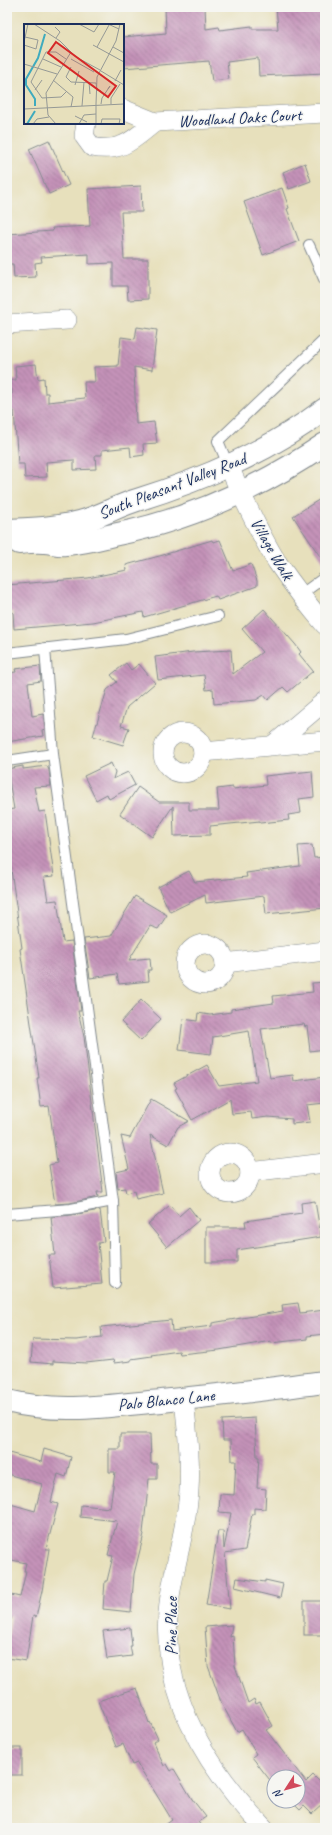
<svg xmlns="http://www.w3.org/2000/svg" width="332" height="1835" font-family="Caveat,sans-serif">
	<defs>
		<pattern id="building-back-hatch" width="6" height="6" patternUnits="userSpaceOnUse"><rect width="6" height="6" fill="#c492b8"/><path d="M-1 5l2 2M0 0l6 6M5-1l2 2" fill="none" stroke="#9e7899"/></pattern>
	</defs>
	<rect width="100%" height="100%" fill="#f6f6f2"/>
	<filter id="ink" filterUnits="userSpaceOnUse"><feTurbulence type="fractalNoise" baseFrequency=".025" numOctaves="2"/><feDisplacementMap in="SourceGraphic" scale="8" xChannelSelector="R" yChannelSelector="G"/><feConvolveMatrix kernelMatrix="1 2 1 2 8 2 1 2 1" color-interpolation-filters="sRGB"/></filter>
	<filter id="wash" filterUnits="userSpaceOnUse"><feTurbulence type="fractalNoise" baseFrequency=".012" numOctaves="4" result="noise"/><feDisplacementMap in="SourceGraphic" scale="16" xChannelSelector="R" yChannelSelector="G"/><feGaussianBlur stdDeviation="0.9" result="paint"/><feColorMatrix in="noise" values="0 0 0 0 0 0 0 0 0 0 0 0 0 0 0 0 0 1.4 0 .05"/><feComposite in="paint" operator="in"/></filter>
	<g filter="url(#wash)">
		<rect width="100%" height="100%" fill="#e7e0bc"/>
		<g id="blocks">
			<g fill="url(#building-back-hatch)">
				<polygon points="165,7 205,7 206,29 219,27 220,30 252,26 252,29 278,29 276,7 325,7 325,73 259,76 258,58 227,62 229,79 212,81 209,61 123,68 123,37 166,33"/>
				<polygon points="49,140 69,185 49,194 29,149"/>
				<polygon points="305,163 311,181 289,189 283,172"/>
				<polygon points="141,186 142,212 121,212 124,259 148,259 148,299 128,300 127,286 113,286 113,263 89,264 89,254 41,257 42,262 35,263 36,277 14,278 13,264 8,264 7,234 53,231 52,228 90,226 88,189"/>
				<polygon points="282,188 289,208 287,209 299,241 263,255 244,202"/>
				<polygon points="137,327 157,330 152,370 134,367 136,424 154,422 157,443 143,444 144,455 131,457 130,447 102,450 102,455 95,455 96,469 74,470 74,460 46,462 47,477 25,478 24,464 18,464 14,411 9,411 8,394 12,394 11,380 16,380 15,366 36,364 38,379 44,378 45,393 48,393 48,402 85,398 84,382 95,382 94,367 118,366 121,337 135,339"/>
				<polygon points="325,496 325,564 293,516"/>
				<polygon points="212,540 213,542 220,540 233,571 251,564 257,581 257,586 218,600 216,596 144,617 143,612 93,622 14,629 13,612 8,612 7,585 88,578 127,570 126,565 163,555"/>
				<polygon points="264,609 295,644 301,652 299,654 313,671 288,692 283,687 268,700 264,695 256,700 214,704 213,689 206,690 204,675 158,680 155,657 193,652 231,650 233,674 262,652 242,629"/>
				<polygon points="126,663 131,670 139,664 155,683 127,707 121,726 129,728 123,745 93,736 107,690 117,682 111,675"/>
				<polygon points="40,666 41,681 28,683 32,716 43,714 45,729 42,730 43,736 7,742 7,673 16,672 15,669"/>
				<polygon points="111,763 115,772 113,779 128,772 135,785 109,799 107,794 96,800 84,776"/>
				<polygon points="23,766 23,769 47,766 49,770 51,786 34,787 39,812 45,811 54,876 44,877 48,901 57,900 63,942 72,941 81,1011 78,1011 84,1037 103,1192 97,1192 98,1197 70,1203 55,1204 49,1165 57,1163 49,1106 41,1107 37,1078 39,1078 20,949 22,948 7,841 7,810 14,809 7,769"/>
				<polygon points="312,771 314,797 299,799 301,813 288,815 289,820 260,823 260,821 210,826 210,835 174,836 173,806 152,837 120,814 138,787 159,802 189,802 189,810 219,810 217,789 233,787 233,789 266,785 265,776"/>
				<polygon points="312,845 314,858 325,857 325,908 266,914 264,896 206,903 205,895 170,912 158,887 189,871 195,882 247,877 246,873 300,866 298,846"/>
				<polygon points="135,896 167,915 158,929 150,926 129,960 150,958 151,970 148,970 149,981 119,984 117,974 90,978 84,939 111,936"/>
				<polygon points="325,982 325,1049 310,1051 307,1026 305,1027 304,1024 261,1029 270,1078 293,1075 294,1081 325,1077 325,1103 307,1105 310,1122 292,1124 292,1119 268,1117 252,1119 251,1112 232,1114 230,1099 192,1120 175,1089 177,1088 174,1083 207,1065 219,1086 257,1081 249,1031 213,1037 211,1054 179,1050 183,1019 197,1021 198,1013 210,1015 231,1012 231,1009 274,1003 273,996 313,992 312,983"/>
				<polygon points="141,1000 161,1019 141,1041 121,1022"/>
				<polygon points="151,1099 189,1121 178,1127 168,1145 150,1135 163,1193 136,1199 134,1191 126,1193 125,1188 118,1189 116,1172 129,1169 121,1136 130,1138"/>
				<polygon points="315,1201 321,1237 237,1250 237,1262 206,1262 206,1227 246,1227 245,1221 302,1213 301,1203"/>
				<polygon points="170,1205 179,1216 189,1207 199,1220 167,1247 148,1224"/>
				<polygon points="100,1210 104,1242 98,1243 102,1284 53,1288 49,1255 55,1255 51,1217 72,1215"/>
				<polygon points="298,1303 300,1313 325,1310 325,1334 307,1336 307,1339 271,1343 271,1341 219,1350 180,1354 179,1351 151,1355 152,1356 131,1359 131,1361 114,1363 113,1360 86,1363 53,1361 53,1364 31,1362 33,1339 76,1340 102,1337 101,1327 171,1320 172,1331 212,1326 212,1323 283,1311 282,1305"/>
				<polygon points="255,1418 257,1457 259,1457 257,1488 266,1489 265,1509 254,1508 254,1514 252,1514 245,1550 225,1553 230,1609 206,1605 218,1531 223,1531 224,1549 231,1513 219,1512 220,1494 234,1495 236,1461 232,1461 231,1440 223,1440 222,1420"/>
				<polygon points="120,1434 150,1434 151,1464 157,1464 157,1479 149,1479 143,1533 144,1534 134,1574 131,1612 103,1609 105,1581 107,1581 113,1556 108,1555 117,1521 80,1517 81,1505 110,1508 115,1472 109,1472 109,1449 120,1449"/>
				<polygon points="44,1449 71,1457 66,1477 58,1474 51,1502 58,1504 46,1549 49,1549 42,1591 36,1617 33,1616 26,1661 7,1658 7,1643 11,1617 7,1616 7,1594 20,1597 26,1571 24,1571 26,1563 7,1559 7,1503 35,1511 42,1484 7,1474 7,1462 9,1453 41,1462"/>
				<polygon points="237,1578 265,1582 265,1580 283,1584 280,1598 235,1587"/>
				<rect x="304" y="1601" width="21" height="34"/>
				<polygon points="232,1625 230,1637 233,1636 235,1666 248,1703 254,1699 256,1704 260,1702 273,1726 266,1730 306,1782 313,1775 325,1787 325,1802 312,1814 304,1806 300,1810 291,1801 298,1801 298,1777 274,1777 273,1784 252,1757 256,1754 242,1729 237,1732 221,1702 208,1666 205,1627"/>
				<polygon points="130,1628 132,1646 130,1646 132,1656 107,1659 103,1631"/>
				<polygon points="137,1688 149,1723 150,1722 158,1739 153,1742 164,1766 167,1764 171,1771 174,1769 192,1799 206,1817 198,1822 203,1828 161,1828 172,1820 137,1763 132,1765 123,1744 116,1747 98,1701"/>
				<rect x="7" y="1748" width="15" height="27"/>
			</g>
		</g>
	</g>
	<g filter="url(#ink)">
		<use href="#blocks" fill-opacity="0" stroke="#81888d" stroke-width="1"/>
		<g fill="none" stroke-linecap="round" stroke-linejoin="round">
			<g stroke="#81888d" stroke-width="12">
				<g id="service">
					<polyline points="309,245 325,281"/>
					<polyline points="229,467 218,441 325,339"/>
					<polyline points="300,595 325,577"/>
					<polyline points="45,648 53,754 113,1201 115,1283"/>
					<polyline points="7,653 126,639 218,616"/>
					<polyline points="7,761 53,754"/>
					<polyline points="7,1214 71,1209 113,1201"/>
				</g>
			</g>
			<g stroke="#81888d" stroke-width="20">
				<g id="minor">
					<polyline points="123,109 155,122 325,113"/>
					<path d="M86,123L84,136L92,147C122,153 134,139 155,122"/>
					<polyline points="7,324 67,320"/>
					<path d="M229,467C244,499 258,532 277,562C292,584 308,605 325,625"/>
					<circle cx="183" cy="753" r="20"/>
					<polyline points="273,745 325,701"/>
					<polyline points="203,752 325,741"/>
					<circle cx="205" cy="964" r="20"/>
					<polyline points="225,963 325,951"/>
					<circle cx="230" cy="1173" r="20"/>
					<polyline points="250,1172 325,1163"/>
					<path d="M184,1399C187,1429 191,1460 189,1490C187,1528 174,1565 169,1603C158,1690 207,1768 264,1828"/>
				</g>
			</g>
			<g stroke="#81888d" stroke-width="24">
				<g id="tertiary">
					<path d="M7,530C31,529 56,528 80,522C99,517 117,506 137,500C204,479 268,452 325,409"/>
					<path d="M19,543C28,542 36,541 44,542C51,542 58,545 65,544C81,543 97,539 113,535C190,520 260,488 325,444"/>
					<path d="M7,1401C55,1413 101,1407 149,1402C208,1397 266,1389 325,1382"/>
				</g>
			</g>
			<use href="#service" stroke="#fff" stroke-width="10"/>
			<use href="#minor" stroke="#fff" stroke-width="19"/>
			<use href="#tertiary" stroke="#fff" stroke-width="22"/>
		</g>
	</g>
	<g text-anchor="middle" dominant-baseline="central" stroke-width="3" stroke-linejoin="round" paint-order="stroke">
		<g font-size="17" fill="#1b2f5e" stroke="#f6f6f2">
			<text transform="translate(240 118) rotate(-3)">Woodland Oaks Court</text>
			<text transform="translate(172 486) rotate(-21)">South Pleasant Valley Road</text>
			<text transform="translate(272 549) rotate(60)">Village Walk</text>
			<text transform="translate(166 1400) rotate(-6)">Palo Blanco Lane</text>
			<text transform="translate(171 1626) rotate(-90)">Pine Place</text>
		</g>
	</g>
	<g transform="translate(24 24)">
		<rect width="100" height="100" fill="#e7e0bc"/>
		<path fill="none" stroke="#3fabbe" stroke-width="2" d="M11,82V75L2,61V55L14,34L21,10M3,100L11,87"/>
		<path fill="none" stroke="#959996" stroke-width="1" d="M10,0L36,17L52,33L76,46M55,0L70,8L75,0M84,0L95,5M31,3L36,8L32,14M0,18L4,0M0,21L12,25L14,16L1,13M69,21L100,38M73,23L85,1M89,23L100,29M19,35L37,43M42,35L32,28H22L7,58L18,74L37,73L43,67M47,35L70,48M0,40L33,50M47,43L42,53L47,58L72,59L73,66L77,67M77,47L100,61M29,56L49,73L47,83M91,57L97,46M65,58L66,70M51,61L55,47M11,66L18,56M72,80L73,53L92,17L96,0M72,80V100M77,80L78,74L86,62L84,65M87,80V74L96,60M58,82L60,58M0,85L100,80M51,92L63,98M9,100L13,95L25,93M32,100L24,91L22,69L47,28M55,100L60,91L72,90M77,100L78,95H96L95,100"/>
		<path fill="#d62828" fill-opacity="0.15" stroke="#d62828" stroke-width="2" d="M32,18L92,62L84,73L24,29Z"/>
		<rect width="100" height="100" fill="none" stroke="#1b2f5e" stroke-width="2"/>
	</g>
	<rect width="332" height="1835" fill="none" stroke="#f6f6f2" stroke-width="24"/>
	<g transform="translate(286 1789) rotate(234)"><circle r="19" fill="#f6f6f2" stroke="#9ea6b7"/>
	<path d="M0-3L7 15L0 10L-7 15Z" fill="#d1495b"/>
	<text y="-6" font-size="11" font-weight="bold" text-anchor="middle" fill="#1b2f5e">N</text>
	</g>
</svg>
